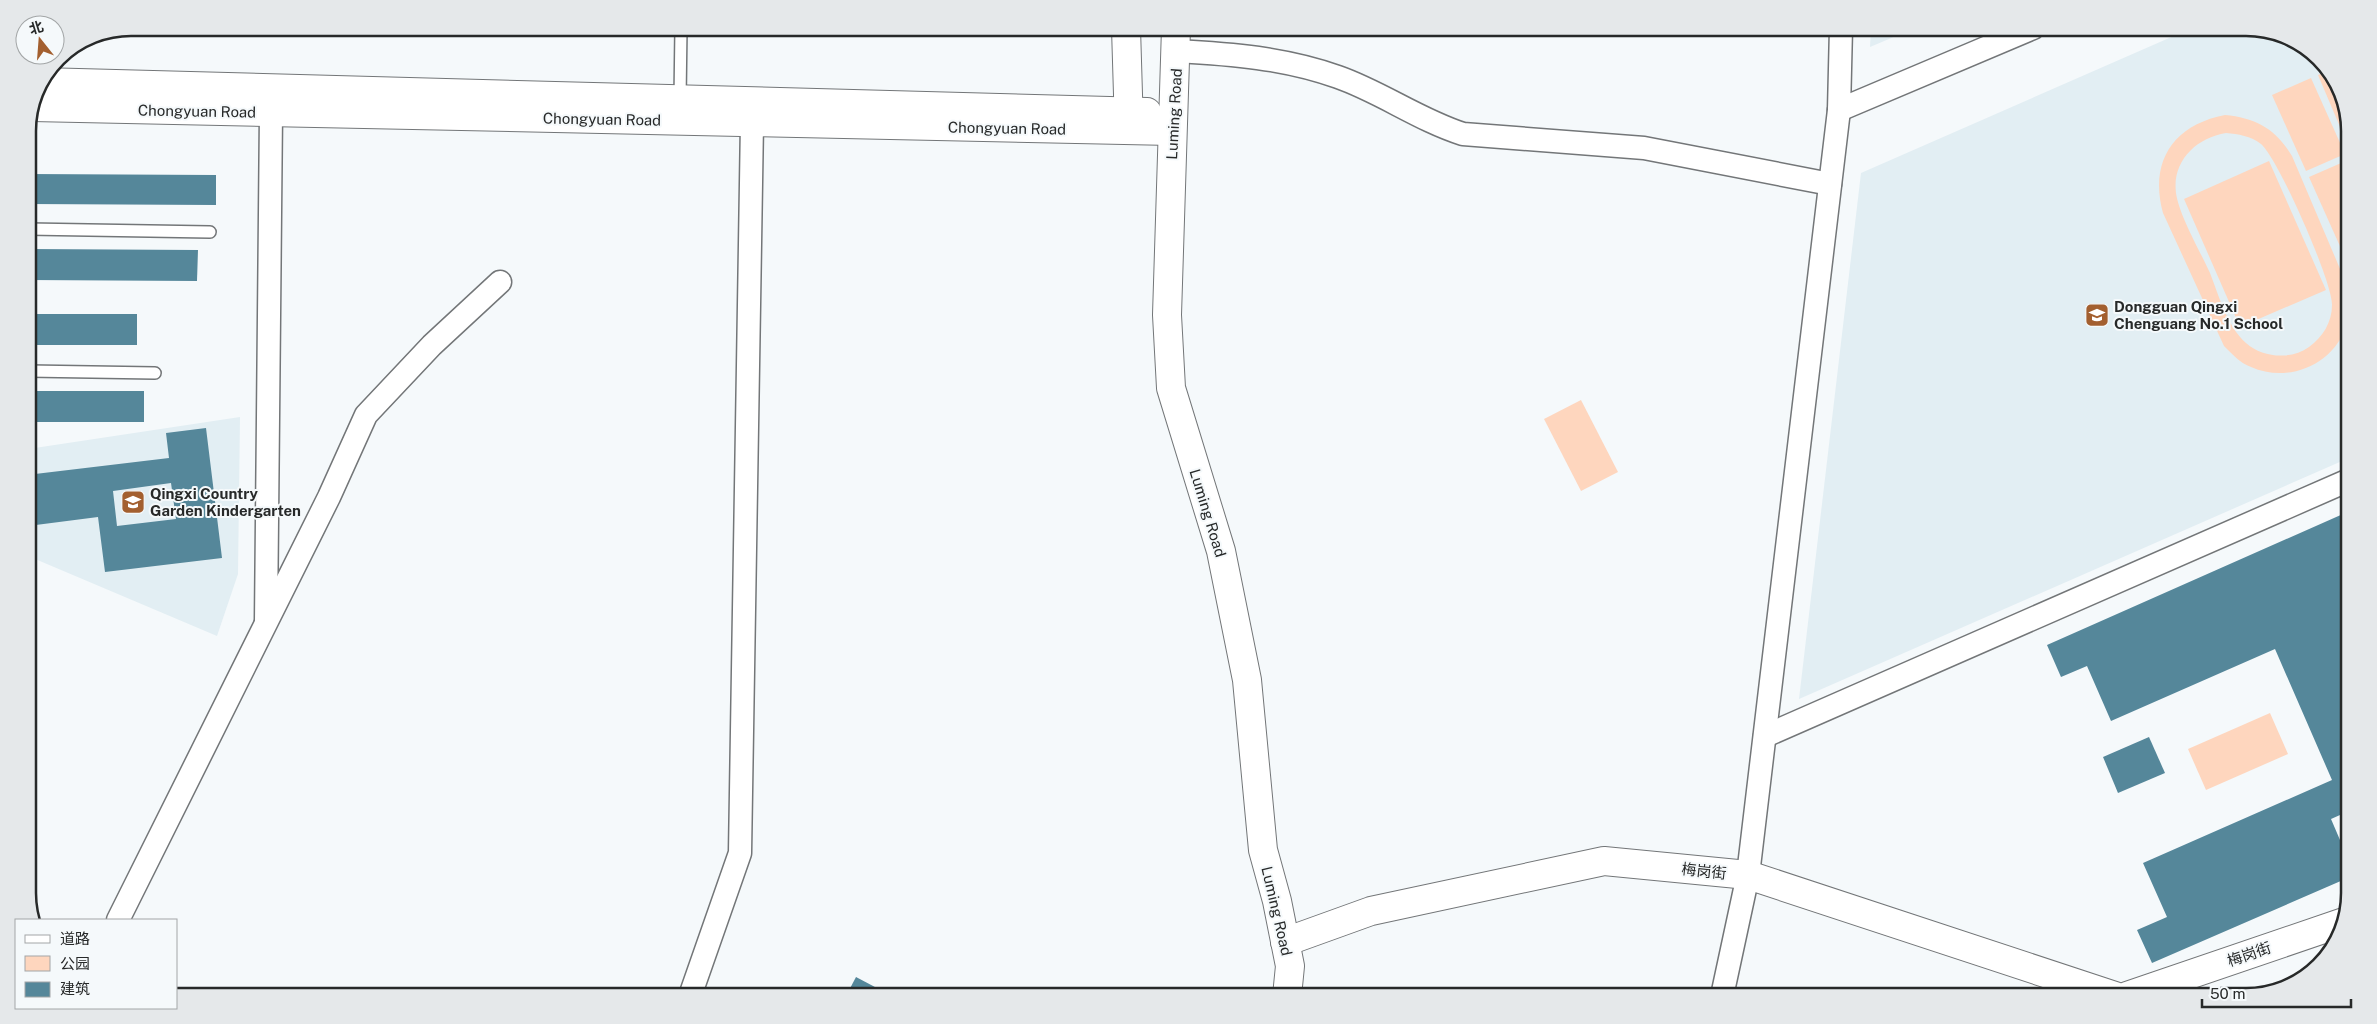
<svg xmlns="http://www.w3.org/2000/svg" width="2377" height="1024" font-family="'Public Sans','Noto Sans SC',sans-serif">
	<rect width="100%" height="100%" fill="#f5f9fb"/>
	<g fill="#e2eef3">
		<polygon points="1871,28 1915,28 1870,47"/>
		<polygon points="2192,28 2246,28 2285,35 2332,73 2349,125 2349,458 1799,699 1861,173"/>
		<polygon points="240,417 238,574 217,636 28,556 28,449"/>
	</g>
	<g fill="#fed6be" fill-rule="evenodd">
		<polygon points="2328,71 2332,73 2349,125 2349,148 2318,75"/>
		<polygon points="2311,78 2345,154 2306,171 2272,95"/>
		<path d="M2225,115C2256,118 2276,129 2292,156L2349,290C2349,301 2351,313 2347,324C2335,364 2289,384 2251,367C2240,363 2232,354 2224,346L2163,213C2149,162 2173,125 2225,115ZM2226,133C2238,134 2251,136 2261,144C2278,158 2333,283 2332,305C2332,322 2323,337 2309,347C2291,360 2263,358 2246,343C2227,326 2219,296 2210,273C2200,251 2179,215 2176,193C2172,161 2196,138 2226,133Z"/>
		<polygon points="2348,160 2349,250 2343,253 2309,177"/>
		<polygon points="2269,161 2326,290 2240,327 2184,199"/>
		<polygon points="1581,400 1618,472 1581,491 1544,419"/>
		<polygon points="2270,713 2288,754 2206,790 2188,749"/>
	</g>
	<g fill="#55879a" fill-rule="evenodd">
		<polygon points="28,174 216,175 216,205 28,204"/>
		<polygon points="28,249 198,250 197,281 28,280"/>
		<rect x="28" y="314" width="109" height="31"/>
		<rect x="28" y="391" width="116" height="31"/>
		<path d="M206,428L222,558L105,572L98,517L28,526V484L36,483L35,474L169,458L166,433ZM171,483L176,519L117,526L113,491Z"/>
		<polygon points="2343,514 2349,529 2349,811 2331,819 2349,861 2350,877 2152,963 2137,930 2167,917 2143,863 2332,780 2275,649 2111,721 2087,666 2061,677 2047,645"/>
		<polygon points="2149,737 2165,773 2118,793 2103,757"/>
		<polygon points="856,977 892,996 846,996"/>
	</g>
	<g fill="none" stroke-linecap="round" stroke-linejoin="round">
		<g stroke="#737678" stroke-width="14">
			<g id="lane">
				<polyline points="680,99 681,28"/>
				<polyline points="28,229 210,232"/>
				<polyline points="28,371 155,373"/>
			</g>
		</g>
		<g stroke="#737678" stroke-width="25">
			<g id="street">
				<path d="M1176,51C1231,54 1285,58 1338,77C1381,92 1419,120 1463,134L1644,148L1830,184"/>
				<polyline points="1839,110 2033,28"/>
				<polyline points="266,621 271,112"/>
				<polyline points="1765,736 2349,480"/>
				<polyline points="118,920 329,497 366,415 432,345 500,282"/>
				<polyline points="690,996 740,853 752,122"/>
				<polyline points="1722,996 1748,875 1839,110 1841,28"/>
			</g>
		</g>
		<g stroke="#737678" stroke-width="30">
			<g id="secondary">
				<polyline points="1126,28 1129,128"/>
				<polyline points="1176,28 1167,315 1171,388 1221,551 1247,680 1263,850 1277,901 1290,966 1287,996"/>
				<polyline points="41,82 1147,112"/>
				<polyline points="32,107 1172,131"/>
				<polyline points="1285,942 1371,911 1604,861 1748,875 2115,996"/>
				<polyline points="2127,996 2344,922"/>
			</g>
		</g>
		<use href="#lane" stroke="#fff" stroke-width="11"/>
		<use href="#street" stroke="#fff" stroke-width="22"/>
		<use href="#secondary" stroke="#fff" stroke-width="28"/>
	</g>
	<defs>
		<g id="school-square" transform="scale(1.25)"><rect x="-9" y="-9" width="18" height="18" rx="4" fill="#a35f2f" stroke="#f5f9fb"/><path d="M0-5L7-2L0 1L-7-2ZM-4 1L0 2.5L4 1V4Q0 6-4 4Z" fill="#fff"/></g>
	</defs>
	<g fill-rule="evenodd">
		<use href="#school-square" x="2097" y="315"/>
		<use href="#school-square" x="133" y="502"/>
	</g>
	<g text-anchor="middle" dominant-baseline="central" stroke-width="4" stroke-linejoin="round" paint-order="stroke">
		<g font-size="15" fill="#272929" stroke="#f5f9fb">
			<text transform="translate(197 111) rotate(1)">Chongyuan Road</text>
			<text transform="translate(1174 114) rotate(-87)">Luming Road</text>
			<text transform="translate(602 119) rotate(1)">Chongyuan Road</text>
			<text transform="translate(1007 128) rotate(1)">Chongyuan Road</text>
			<text transform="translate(1208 513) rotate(73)">Luming Road</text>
			<text transform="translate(1704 871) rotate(6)">梅岗街</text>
			<text transform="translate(1277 911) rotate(77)">Luming Road</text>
			<text transform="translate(2249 954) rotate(-19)">梅岗街</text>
		</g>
		<g font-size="15" font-weight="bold" fill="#272929" stroke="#f5f9fb" text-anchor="start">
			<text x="2114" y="306">Dongguan Qingxi<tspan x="2114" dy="17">Chenguang No.1 School</tspan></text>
			<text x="150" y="493">Qingxi Country<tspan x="150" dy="17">Garden Kindergarten</tspan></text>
		</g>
	</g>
	<path d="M0 0H2377V1024H0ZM131 36H2246A95 95 0 0 1 2341 131V893A95 95 0 0 1 2246 988H131A95 95 0 0 1 36 893V131A95 95 0 0 1 131 36Z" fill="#e5e8ea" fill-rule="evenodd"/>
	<path fill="none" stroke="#272929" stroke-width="2.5" d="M131 36H2246A95 95 0 0 1 2341 131V893A95 95 0 0 1 2246 988H131A95 95 0 0 1 36 893V131A95 95 0 0 1 131 36Z"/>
	<rect x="15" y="919" width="162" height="90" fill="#f5f9fb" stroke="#a3a6a7"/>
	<rect x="25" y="935" width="25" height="8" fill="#ffffff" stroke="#a3a6a7"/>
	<text x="60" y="944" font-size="15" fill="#272929">道路</text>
	<rect x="25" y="956" width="25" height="15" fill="#fed6be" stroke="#a3a6a7"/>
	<text x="60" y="969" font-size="15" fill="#272929">公园</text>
	<rect x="25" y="982" width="25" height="15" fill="#55879a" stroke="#a3a6a7"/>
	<text x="60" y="994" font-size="15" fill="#272929">建筑</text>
	<g transform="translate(40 40) rotate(343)"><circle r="24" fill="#f5f9fb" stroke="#a3a6a7"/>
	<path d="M0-4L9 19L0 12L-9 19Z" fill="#a35f2f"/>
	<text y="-8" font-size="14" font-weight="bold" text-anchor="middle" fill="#272929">北</text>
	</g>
	<path d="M2202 999v8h149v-8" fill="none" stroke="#272929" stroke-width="2.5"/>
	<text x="2210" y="999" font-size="15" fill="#272929" stroke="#f5f9fb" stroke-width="4" paint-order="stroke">50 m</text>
</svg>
